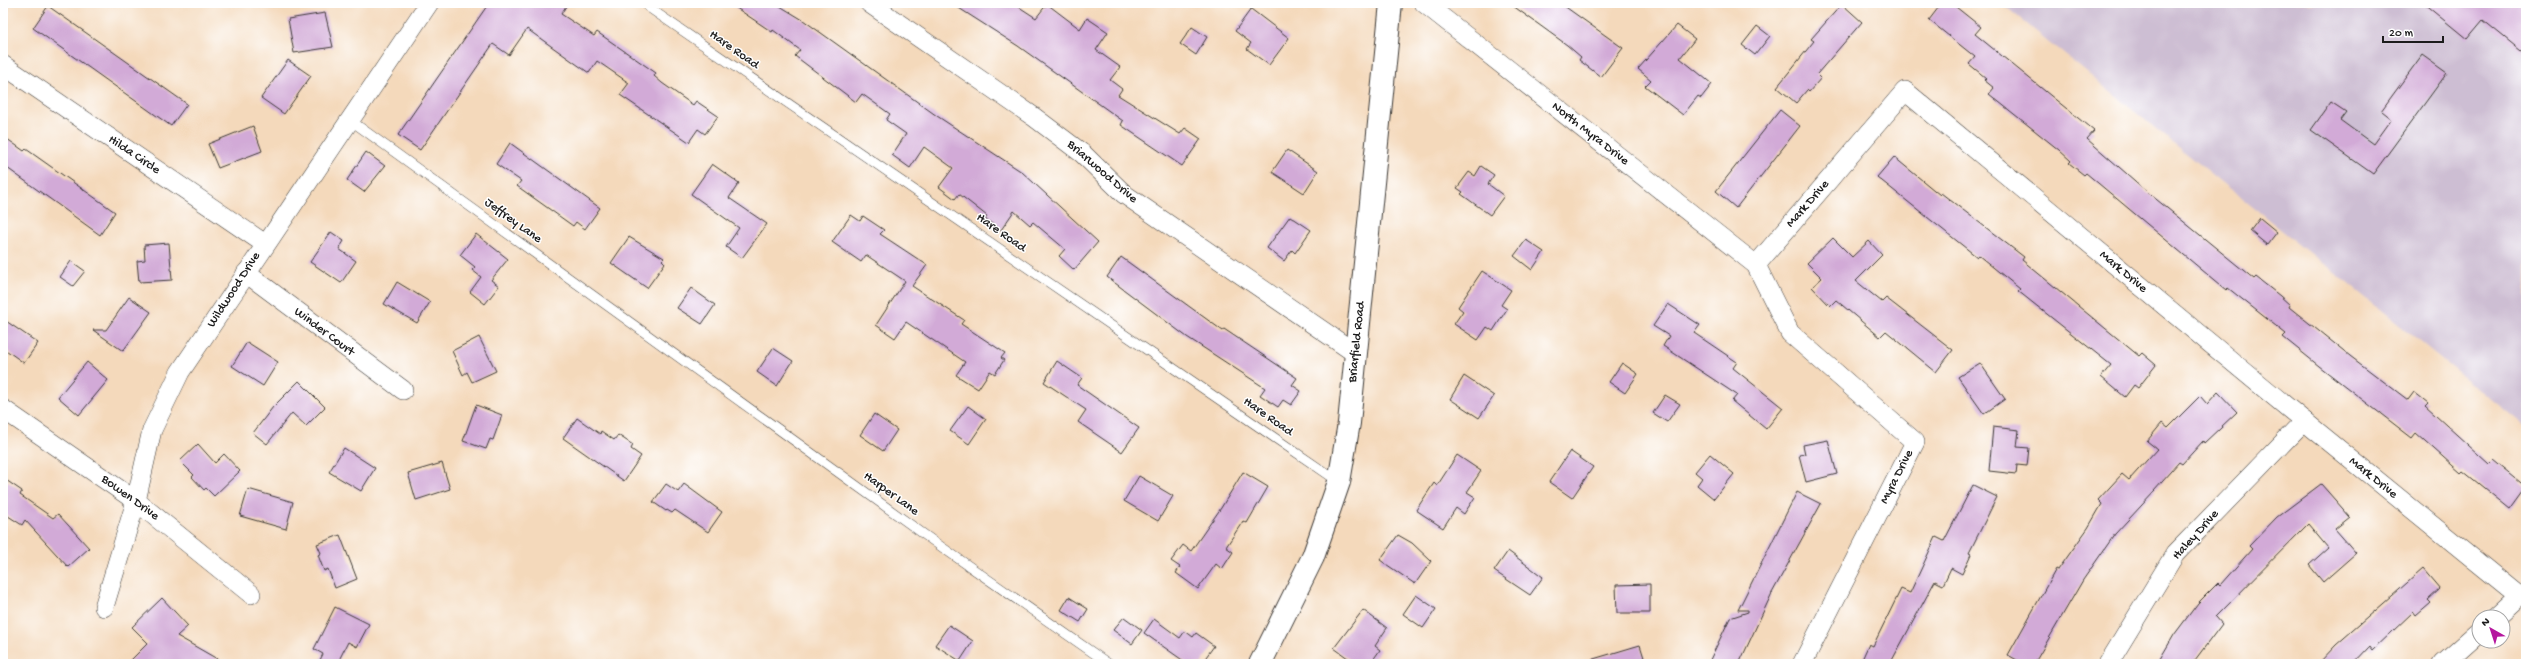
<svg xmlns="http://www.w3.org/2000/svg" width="2529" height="667" font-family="'Gochi Hand',sans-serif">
	<rect width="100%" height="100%" fill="#fff"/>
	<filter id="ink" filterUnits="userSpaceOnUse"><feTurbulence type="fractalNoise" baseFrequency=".025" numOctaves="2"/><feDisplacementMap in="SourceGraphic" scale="8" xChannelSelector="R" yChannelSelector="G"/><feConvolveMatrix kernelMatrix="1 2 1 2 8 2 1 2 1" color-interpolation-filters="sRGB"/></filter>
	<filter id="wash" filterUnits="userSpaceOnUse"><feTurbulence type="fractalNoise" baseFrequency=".012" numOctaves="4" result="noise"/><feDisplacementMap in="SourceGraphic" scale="16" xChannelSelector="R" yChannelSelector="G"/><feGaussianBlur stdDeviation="0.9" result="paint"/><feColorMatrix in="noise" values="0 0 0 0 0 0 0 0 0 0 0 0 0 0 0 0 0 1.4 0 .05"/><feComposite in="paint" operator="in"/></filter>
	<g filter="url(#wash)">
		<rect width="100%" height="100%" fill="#f4d9bb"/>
		<polygon fill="#cdbed3" points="2001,3 2526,3 2526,427 2166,137"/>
		<g id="blocks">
			<g fill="#d2aad7">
				<polygon points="489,3 568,3 561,14 594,36 597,32 656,73 654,76 662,83 693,105 696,101 718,116 705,134 698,129 689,142 620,95 629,83 597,61 589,73 527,29 509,55 493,44 420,150 398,135"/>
				<polygon points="729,3 775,3 803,20 937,116 1022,172 1098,242 1074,270 1059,256 1065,249 1033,222 1030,225 1014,211 1001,230 985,219 987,216 959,194 955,199 939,187 953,168 924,147 910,168 892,155 906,134 886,120 890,114 862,94 856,102 795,56 800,50 773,30 772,32"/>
				<polygon points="951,3 1013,3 1036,18 1047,4 1080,29 1087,18 1108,32 1096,50 1120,67 1110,80 1122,89 1118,95 1180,134 1185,128 1201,139 1182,166 1121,125 1123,121 1018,46"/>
				<polygon points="1509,3 1560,3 1623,48 1601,77 1579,60 1581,57 1567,45"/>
				<polygon points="1942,3 1951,3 1981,27 1975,34 2094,131 2087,139 2151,195 2254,279 2256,277 2280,296 2290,305 2289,307 2350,356 2408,400 2414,392 2428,403 2425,406 2489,464 2493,460 2526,487 2510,509 2463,471 2461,473 2416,433 2412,438 2319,366 2283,337 2286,334 2228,288 2226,290 2086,173 2084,175 2069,163 2071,161 2059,150 1989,94 1994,88 1984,80 1986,78 1969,64 1975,57 1929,20"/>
				<polygon points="2423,3 2526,3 2526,55 2483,20 2467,39"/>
				<polygon points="1842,4 1862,22 1817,74 1821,78 1809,92 1807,90 1796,103 1777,87 1814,41 1811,39"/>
				<polygon points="48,6 187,104 171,126 33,28"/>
				<polygon points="1251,9 1289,38 1269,65 1247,49 1251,43 1235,31"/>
				<polygon points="325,13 333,47 294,53 288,19"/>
				<polygon points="1677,25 1695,39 1680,58 1712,84 1701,98 1698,96 1683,115 1645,86 1651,80 1638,69"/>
				<polygon points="1757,26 1770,36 1755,55 1742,45"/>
				<polygon points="1192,27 1207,37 1196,55 1180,44"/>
				<polygon points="2422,55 2447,73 2373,174 2311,130 2331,102 2346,112 2340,120 2373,144 2391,119 2381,111"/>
				<polygon points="288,60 311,76 284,114 261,98"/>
				<polygon points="1780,110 1800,126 1736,208 1716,191"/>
				<polygon points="253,126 262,151 218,168 208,144"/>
				<polygon points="3,136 24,151 26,149 115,212 100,235 3,165"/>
				<polygon points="510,143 600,208 585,229 576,222 573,226 517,186 521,181 496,164"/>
				<polygon points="1287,150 1318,171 1304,193 1272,172"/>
				<polygon points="366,152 385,166 364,192 347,180"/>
				<polygon points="1894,157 1940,195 1941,193 2024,257 2022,260 2139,356 2142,353 2156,365 2138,388 2134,385 2125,397 2101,377 2111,365 2018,291 2020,289 1978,255 1977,257 1877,177"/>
				<polygon points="712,164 739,183 729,198 767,224 742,258 726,247 739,228 691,194"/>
				<polygon points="1481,166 1494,175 1488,184 1504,196 1490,215 1461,194 1463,192 1457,188 1469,172 1475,176"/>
				<polygon points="851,215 860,221 863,216 884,230 880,234 927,265 912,286 964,320 961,324 1005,353 1001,358 1004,360 995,374 990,371 978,389 956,375 965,362 906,322 895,338 876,325 905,281 866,255 861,262 832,242"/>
				<polygon points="1290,216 1311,230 1295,253 1292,250 1284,261 1267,248"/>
				<polygon points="2260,218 2277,232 2267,245 2250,231"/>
				<polygon points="331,232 344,241 339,249 356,261 341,283 310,262"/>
				<polygon points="476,234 508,259 491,280 499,286 485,304 470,292 481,277 472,270 475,267 460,255"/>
				<polygon points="629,237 664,258 662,260 665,263 647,288 611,263"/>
				<polygon points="1833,238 1852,257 1869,241 1882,255 1856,281 1882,302 1886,298 1953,350 1936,372 1886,331 1880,337 1836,300 1830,306 1812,287 1822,278 1807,263"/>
				<polygon points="1526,240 1544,252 1532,270 1514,256"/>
				<polygon points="169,243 172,280 139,282 137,261 145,260 144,245"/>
				<polygon points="1121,257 1223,331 1224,329 1297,378 1292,385 1301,391 1291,405 1283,400 1278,407 1260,395 1265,388 1187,337 1107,277"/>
				<polygon points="71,261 85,271 73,286 60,277"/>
				<polygon points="1482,271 1511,290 1501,305 1507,309 1493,331 1487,327 1478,340 1454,324 1463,311 1458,307"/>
				<polygon points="397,282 430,302 417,323 384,304"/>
				<polygon points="691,288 715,305 702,324 677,308"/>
				<polygon points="129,297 151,312 123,351 93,330 106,330"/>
				<polygon points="1668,304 1700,325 1694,333 1737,362 1733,368 1783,408 1766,429 1732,401 1737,395 1663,346 1669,336 1653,326"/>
				<polygon points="3,319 38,343 24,363 3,348"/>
				<polygon points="479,337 496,371 472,382 467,372 463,375 452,351"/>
				<polygon points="247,342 278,362 263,386 232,366"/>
				<polygon points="773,348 793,361 777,386 757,372"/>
				<polygon points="1057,361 1082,378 1077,385 1139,428 1122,452 1078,422 1086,410 1044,382"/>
				<polygon points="87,362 108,380 79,415 58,397"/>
				<polygon points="1622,363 1638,374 1625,393 1609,382"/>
				<polygon points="1980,363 2005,399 1984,414 1958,377"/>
				<polygon points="1464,376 1494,396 1479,418 1450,399"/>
				<polygon points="299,381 325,407 306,426 292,413 267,444 253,433 273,407"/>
				<polygon points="2218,392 2237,412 2204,443 2203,441 2182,464 2179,462 2154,490 2155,491 2115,534 2083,580 2034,664 2024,664 2008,655 2056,569 2058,570 2088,528 2102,504 2098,500 2122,474 2129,480 2157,449 2147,441 2162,423 2168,428 2200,396 2207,404"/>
				<polygon points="1665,395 1680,404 1667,422 1653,413"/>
				<polygon points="476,405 502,415 493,440 490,439 486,449 463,441"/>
				<polygon points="968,406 986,419 969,444 950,431"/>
				<polygon points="874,414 897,430 883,451 860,435"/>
				<polygon points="577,418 600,434 601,431 614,440 618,435 633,445 631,449 641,456 624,481 563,438"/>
				<polygon points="1993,427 2019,430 2017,447 2029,448 2027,466 2017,465 2016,474 1989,471"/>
				<polygon points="1828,440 1837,474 1806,482 1799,455 1805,454 1803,445"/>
				<polygon points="198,444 215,463 224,454 240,471 214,496 206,488 204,490 192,477 194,475 180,461"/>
				<polygon points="344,448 375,468 361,491 329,472"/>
				<polygon points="1570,451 1593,467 1572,498 1549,482"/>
				<polygon points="1710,454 1734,474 1714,499 1697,485 1702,478 1695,472"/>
				<polygon points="1457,455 1481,471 1467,492 1475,497 1464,514 1456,508 1443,528 1416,510 1434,483 1437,486"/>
				<polygon points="442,463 450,489 416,500 408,473"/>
				<polygon points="1243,472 1268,487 1247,523 1243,521 1226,547 1233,552 1222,569 1216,564 1198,589 1176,573 1180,567 1171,561 1183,545 1191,551 1221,508"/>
				<polygon points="1139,476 1173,496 1158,521 1124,501"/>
				<polygon points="3,478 22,491 20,495 53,518 58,514 89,548 68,567 25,520 22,525 5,514 3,517"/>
				<polygon points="666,484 678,492 684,484 722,512 708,532 675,510 672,513 667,510 666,511 653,502"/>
				<polygon points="2321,484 2350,517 2335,529 2356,553 2323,582 2309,565 2328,548 2308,524 2216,617 2222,624 2192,664 2157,664 2174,635 2198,603 2218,583 2220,585 2252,549 2249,546 2277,517"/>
				<polygon points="1973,485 1997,497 1969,553 1971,554 1962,574 1951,568 1943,585 1935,581 1890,664 1860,664 1869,644 1873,646 1901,589 1910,593 1936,537 1944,541"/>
				<polygon points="248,489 293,502 286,529 240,516"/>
				<polygon points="1797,492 1821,504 1772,593 1739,664 1708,664 1730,618 1748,612 1748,610 1738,610"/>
				<polygon points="340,535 357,579 335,588 328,569 324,571 318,555 321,553 317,544"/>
				<polygon points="1398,535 1412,543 1431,561 1415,584 1380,560"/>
				<polygon points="1508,551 1543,577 1530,595 1494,571"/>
				<polygon points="2423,569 2440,589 2428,600 2431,603 2416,616 2413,612 2372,651 2369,647 2353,664 2318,664 2336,645"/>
				<polygon points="1650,584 1650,613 1617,613 1616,585"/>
				<polygon points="1416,595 1436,609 1423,628 1403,614"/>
				<polygon points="1069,597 1088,609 1080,622 1061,610"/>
				<polygon points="162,598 188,626 177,636 226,664 127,664 148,643 132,627"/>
				<polygon points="335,607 369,624 357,647 348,642 337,664 318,664 323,654 314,649"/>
				<polygon points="1363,610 1387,628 1375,646 1380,650 1370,664 1356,664 1334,648"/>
				<polygon points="1124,617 1142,630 1132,644 1113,630"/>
				<polygon points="1154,619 1180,638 1185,631 1193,637 1196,633 1214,646 1201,664 1188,664 1144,633"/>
				<polygon points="949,625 973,641 960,661 935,645"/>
				<polygon points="1640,645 1646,664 1590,664 1590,660"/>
			</g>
		</g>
	</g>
	<g filter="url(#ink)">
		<use href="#blocks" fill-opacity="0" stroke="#3c3834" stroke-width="1"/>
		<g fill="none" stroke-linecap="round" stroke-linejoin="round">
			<g stroke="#3c3834" stroke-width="10">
				<g id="service">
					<polyline points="648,7 1339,482"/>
					<polyline points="350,120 936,543 1109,664"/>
				</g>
			</g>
			<g stroke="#3c3834" stroke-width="20">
				<g id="minor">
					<polyline points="869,3 1034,117 1083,154 1124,194 1355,353"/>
					<polyline points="1424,3 1756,265 1790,333 1915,442 1802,664"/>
					<polyline points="3,65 265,244"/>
					<polyline points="1756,265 1905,91 2304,421 2519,596 2496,617"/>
					<polyline points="246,273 403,390"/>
					<polyline points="3,409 136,501 251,594"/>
					<polyline points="104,607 136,501 152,430 180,372 429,3"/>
					<polyline points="2108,664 2175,554 2304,421"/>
					<polyline points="2443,664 2479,632"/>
				</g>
			</g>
			<g stroke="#3c3834" stroke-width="24">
				<polyline id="secondary" points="1260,664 1313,557 1339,482 1349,423 1391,3"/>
			</g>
			<use href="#service" stroke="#fff" stroke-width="9"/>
			<use href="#minor" stroke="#fff" stroke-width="19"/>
			<use href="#secondary" stroke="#fff" stroke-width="22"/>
		</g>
	</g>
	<g text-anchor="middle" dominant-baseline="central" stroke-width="3" stroke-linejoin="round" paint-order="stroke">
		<g font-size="13" fill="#1c1c1c" stroke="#fff">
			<text transform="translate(734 50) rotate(35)">Hare Road</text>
			<text transform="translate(1590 134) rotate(38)">North Myra Drive</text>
			<text transform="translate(134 155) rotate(34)">Hilda Circle</text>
			<text transform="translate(1102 172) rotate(41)">Briarwood Drive</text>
			<text transform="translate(1808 204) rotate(-49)">Mark Drive</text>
			<text transform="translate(513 221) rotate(36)">Jeffrey Lane</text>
			<text transform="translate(1001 233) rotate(35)">Hare Road</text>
			<text transform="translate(2123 272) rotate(40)">Mark Drive</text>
			<text transform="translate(234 290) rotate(-57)">Wildwood Drive</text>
			<text transform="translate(324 332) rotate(37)">Winder Court</text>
			<text transform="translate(1357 342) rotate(-84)">Briarfield Road</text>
			<text transform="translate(1268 417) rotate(35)">Hare Road</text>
			<text transform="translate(1897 477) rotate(-63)">Myra Drive</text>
			<text transform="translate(2373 478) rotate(39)">Mark Drive</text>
			<text transform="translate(891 494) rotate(36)">Harper Lane</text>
			<text transform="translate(130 498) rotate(36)">Bowen Drive</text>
			<text transform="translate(2196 535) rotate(-48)">Haley Drive</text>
		</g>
	</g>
	<rect width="2529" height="667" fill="none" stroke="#fff" stroke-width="16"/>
	<g transform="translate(2491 629) rotate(321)"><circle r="19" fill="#ffffff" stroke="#a4a4a4"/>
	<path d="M0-3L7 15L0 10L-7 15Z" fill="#b5179e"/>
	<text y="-6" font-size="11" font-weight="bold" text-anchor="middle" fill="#1c1c1c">N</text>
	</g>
	<path d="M2383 36v6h60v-6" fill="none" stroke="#1c1c1c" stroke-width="2"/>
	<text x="2389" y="36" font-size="12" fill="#1c1c1c" stroke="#ffffff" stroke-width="3" paint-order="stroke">20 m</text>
</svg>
